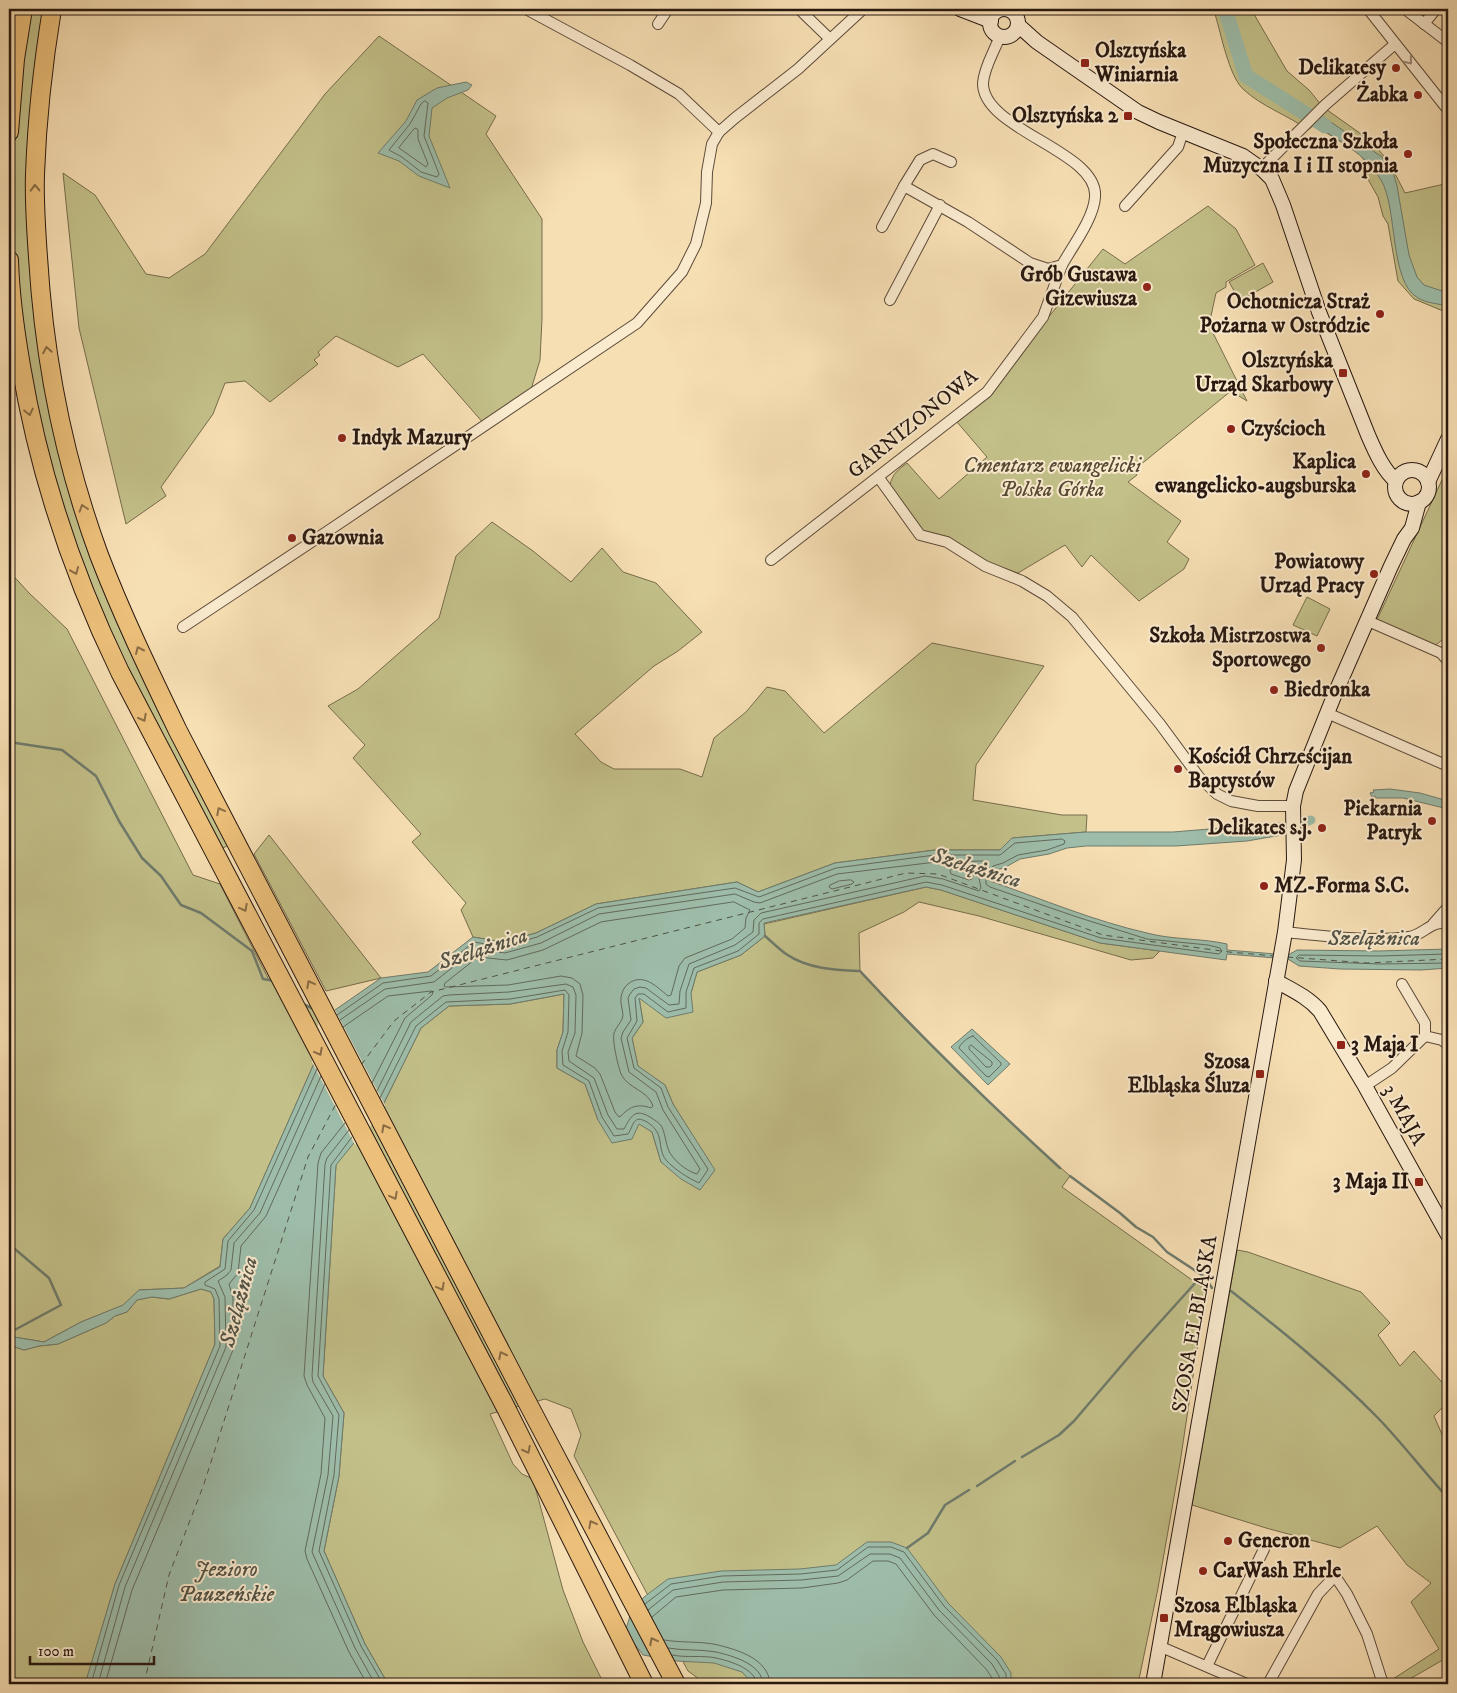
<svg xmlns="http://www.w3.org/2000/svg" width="1457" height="1693" font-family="'IM FELL DW Pica',serif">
	<rect width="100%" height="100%" fill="#f7dfb4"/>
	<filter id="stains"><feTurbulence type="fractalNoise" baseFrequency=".004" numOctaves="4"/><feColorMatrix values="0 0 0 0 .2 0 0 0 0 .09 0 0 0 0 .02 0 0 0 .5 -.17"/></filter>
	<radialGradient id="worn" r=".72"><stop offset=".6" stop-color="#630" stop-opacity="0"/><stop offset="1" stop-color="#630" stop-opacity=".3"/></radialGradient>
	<g fill="#c3c089" stroke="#766c4c">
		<polygon points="29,9 47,9 33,120 67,472 231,844 219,850 94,603 38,431 16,290 12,196 15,118"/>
		<path d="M1211,9H1251L1287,71L1309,90L1323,107L1371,141L1389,162L1405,193L1440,185L1448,184V313L1414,299L1398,281L1388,224L1383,216L1378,197L1360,165L1365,161L1359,153L1314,125L1308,130C1288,115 1262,107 1243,89C1229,76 1221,34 1215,14Z"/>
		<polygon points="379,36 496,116 486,134 542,219 542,319 540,360 529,396 485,425 423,354 398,367 336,336 318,352 320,355 314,360 318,364 270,402 245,381 225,383 213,414 161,487 166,496 126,524 79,328 63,173 95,195 146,274 169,278 205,254 325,94"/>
		<path d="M1208,206L1236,229L1255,265L1226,282V287L1216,293L1209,325L1247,401L1231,391L1134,470L1137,475L1128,482L1181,521L1167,542L1189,559L1184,569L1139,601L1091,555L1082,567L1065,545L1018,573L987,562L949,537L923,531L890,485C892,474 899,469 907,463L939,499L987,457L957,422L991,396L1047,319L1103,249L1125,264Z"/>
		<polygon points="1263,263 1273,282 1240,301 1229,282"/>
		<polygon points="1448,467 1448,635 1431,649 1375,624"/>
		<polygon points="492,522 533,551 571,582 602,548 623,572 656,583 702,632 678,651 654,666 575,734 601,762 614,769 680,769 702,777 714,738 746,712 767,687 785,691 824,733 932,643 1044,666 976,765 973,800 1062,815 1087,815 1086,832 1013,838 1000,850 935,850 835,863 758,892 737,882 596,904 536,933 502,942 473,937 461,910 466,903 412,842 421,834 353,758 365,745 328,706 358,689 439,618 456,556"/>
		<polygon points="9,571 29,593 67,629 193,875 220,884 269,980 277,982 290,999 328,1015 316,1059 250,1208 223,1239 220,1266 184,1288 139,1290 124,1305 81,1322 44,1342 14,1337 9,1334"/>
		<polygon points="1307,597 1330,609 1317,636 1293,625"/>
		<polygon points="269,835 381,978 326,991 254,854"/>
		<path d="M926,887L941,890L1100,943L1160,951L1153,958L1131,960L979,916L919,902L904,912L859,933L860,972C926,1043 996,1111 1070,1176L1062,1187L1206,1290L1180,1463L1158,1588L1138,1684H706L688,1671L574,1456L581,1435L571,1409L545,1399L490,1414L513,1464L522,1474L533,1479L563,1590L583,1642L604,1684H388L365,1644L324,1551L339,1476L344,1413L323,1376L336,1164L380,1111L421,1028L449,1006L510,1004L564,994L563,1032L557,1050V1068L585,1084L598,1120L639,1123L652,1132L661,1162L714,1170L673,1104L665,1085L638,1067L632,1038L643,1022L639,997L691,993L697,972L741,955L765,936L764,924Z"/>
		<polygon points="1237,1250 1248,1252 1361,1292 1390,1323 1378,1335 1400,1366 1414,1351 1448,1389 1448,1402 1434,1416 1448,1448 1448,1657 1401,1684 1388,1684 1387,1683 1439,1649 1411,1602 1431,1583 1407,1565 1377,1526 1340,1548 1266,1528 1192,1505"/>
		<polygon points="201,1289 211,1292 214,1299 215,1344 115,1584 86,1683 9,1684 9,1345 24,1350 39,1346 58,1344 106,1323 115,1316 127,1312 137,1300 151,1297 169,1299"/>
	</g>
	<g fill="#9dbdaa" stroke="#6e7b6c">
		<polygon points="466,82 472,85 468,90 447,98 432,108 429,136 450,188 419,176 399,161 378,153 406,121 417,100 437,88"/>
		<path d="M1322,116L1382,157L1393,172L1397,186L1409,255L1417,277L1424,285L1448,293V306C1439,304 1426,303 1418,298C1389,282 1398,208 1381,180C1366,154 1338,140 1313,124Z"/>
		<polygon points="1390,789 1420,793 1448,801 1448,809 1403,798 1376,798 1375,796 1372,797 1370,793 1374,792 1373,790"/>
		<path d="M1282,823V835L1247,841L1176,846H1086L1067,848L1049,854L1020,859L1004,868L995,870L990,881C1042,899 1094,921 1147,933C1173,940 1201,938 1227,944V950L1288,955L1297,950L1379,951L1448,949V968L1421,970L1340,969L1299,966L1288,959L1227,954L1226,960L1100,943L941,890L926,887L764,923L765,936L741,955L697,972L691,993L693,1012L666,1018L639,998L643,1022L632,1038L638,1066L665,1085L673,1104L715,1170L700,1190L681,1179L661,1162L652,1132L639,1124L632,1139L612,1143L598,1120L585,1084L557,1068V1050L563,1032L564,994L510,1004L449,1006L421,1028L380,1111L336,1165L323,1376L344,1413L339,1476L324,1551L365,1644L388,1684H85L115,1584L215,1344L214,1299L211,1292L201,1289L169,1299L152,1297L137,1300L127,1312L115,1316L106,1323L58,1344L39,1346L24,1350L9,1345V1334L14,1337L44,1342L81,1322L123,1305L139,1290L184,1288L220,1267L223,1239L250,1208L316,1059L322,1019L381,978L428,972L473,937L503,942L536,933L596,904L737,882L758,892L835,863L935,850H1000L1012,838L1086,832H1173Z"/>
		<polygon points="972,1029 1010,1064 988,1085 951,1047"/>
		<polygon points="867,1542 891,1542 907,1548 948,1603 1001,1657 1011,1673 1011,1684 753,1684 742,1672 714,1663 677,1661 643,1655 625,1632 632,1610 644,1597 668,1579 721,1571 800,1569 836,1565"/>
	</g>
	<polygon fill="#f7dfb4" points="334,1008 385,1105 382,1112 355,1145 312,1062 319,1018"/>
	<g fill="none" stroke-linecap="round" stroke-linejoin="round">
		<g stroke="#626a5d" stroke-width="1">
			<polygon points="425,101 428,103 424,136 439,174 437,177 421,172 402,157 389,150 410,124 421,104"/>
			<polygon points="414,129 416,128 418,130 418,139 428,164 426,167 399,148"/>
			<polygon points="952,869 971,869 974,872 972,879 969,880 951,874 950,871"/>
			<polygon points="851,880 854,882 852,884 832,889 829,887 830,885 839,881"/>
			<path d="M734,902L750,910L746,918L745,928L732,939L685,958L679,966L671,995L668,996C657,987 643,972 628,984C624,987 622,992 621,997C620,1004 623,1010 623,1016C622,1022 616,1027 614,1033C612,1041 618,1066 621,1074C628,1089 648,1090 653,1106L651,1108C637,1103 629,1107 620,1117L618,1116L615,1112L600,1074L595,1068L576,1056L582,1033L583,995L580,984L572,978L561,976L508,985L446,987L444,986L445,983L478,957L507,960L543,950L601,922Z"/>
			<polyline points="1448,954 1379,956 1299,955 1296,958 1300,961 1380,964 1448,963"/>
			<path d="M337,1015L383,983L431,976L474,942L503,947L537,937L598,908L735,888L759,897L836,868L935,855H1000L1015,843L1062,839L1065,841L1064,844L1047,850L1018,855L1003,863L993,866L986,878V884L990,887L1077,917L1147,939L1208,945L1220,948L1222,951L1219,954L1101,938L942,885L926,882L763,919L759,923V934L738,951L694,968L686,992V1008L668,1012L644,994H638L635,998L637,1021L627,1038L634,1068L661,1088L668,1107L708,1169L707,1171L699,1183C688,1178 674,1169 666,1160C656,1147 666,1134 647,1122C633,1114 634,1125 628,1134L614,1136L602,1117L589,1081L563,1065L562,1051L568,1032L569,995L565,990L510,999L446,1002L416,1026L380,1098"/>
			<path d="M340,1020L385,989L434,982L476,949L505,953L541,943L599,914L735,894L754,902L760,903L837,874L936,862L983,861L986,863L979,878L981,888L979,891L943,879L925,876L761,913L754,920L753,932L735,945L689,964L680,991L679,1004L669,1005L646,988L640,987L634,989L630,994L628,998L631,1020L623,1032L621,1038L629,1072L656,1092L663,1110L700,1169L697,1174C689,1172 678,1164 672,1156C666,1149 666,1136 662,1127C659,1122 654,1120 650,1117C635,1108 631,1116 624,1129H617L608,1115L594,1078L569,1061L568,1052L575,1033L576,995L573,987L566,984L509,992L449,995L443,996L411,1022L377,1091"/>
			<polyline points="343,1027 388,996 431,991 433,992 432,995 405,1018 372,1083"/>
			<path d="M973,1036L1001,1063V1065L989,1077L986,1076L959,1048C960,1044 968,1037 973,1036Z"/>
			<polygon points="971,1045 992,1062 992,1065 990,1067 986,1067 969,1049 969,1047"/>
			<polyline points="345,1123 321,1153 318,1163 304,1376 307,1385 325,1418 321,1474 305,1551 307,1559 349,1652 367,1684"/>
			<polyline points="349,1130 327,1158 325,1164 312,1376 313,1382 333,1416 328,1475 312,1552 355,1648 375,1684"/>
			<polyline points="352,1137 331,1165 318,1376 339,1415 334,1475 319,1551 361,1646 383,1684"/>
			<polyline points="645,1604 671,1584 722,1576 801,1574 837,1570 868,1547 891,1547 904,1552 944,1606 997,1660 1006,1674 1006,1684"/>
			<polyline points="648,1610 673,1590 723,1582 801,1580 838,1576 870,1554 890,1554 900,1558 939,1610 992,1664 999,1676 1000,1684"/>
			<polyline points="652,1617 676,1597 723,1590 802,1588 838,1583 847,1580 873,1561 888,1561 896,1564 934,1615 986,1669 992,1678 992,1684"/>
			<path d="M664,1640C682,1643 701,1641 718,1645C738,1650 769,1659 770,1684"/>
			<path d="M668,1648C684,1651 701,1649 716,1652C733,1656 762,1664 763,1684"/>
			<path d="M672,1655C686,1658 702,1655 716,1658C729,1661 755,1668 757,1684"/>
			<polyline points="91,1684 119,1585 220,1346 219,1299 215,1289 205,1285 205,1282 225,1269 228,1241 254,1210 317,1069"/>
			<polyline points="98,1684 125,1587 226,1347 225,1297 218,1281 227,1275 231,1270 234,1243 260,1213 321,1076"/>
			<polyline points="105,1684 132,1590 233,1350 233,1298 229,1284 238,1273 241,1246 266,1216 325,1084"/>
		</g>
		<g stroke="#6e7b6c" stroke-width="2.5">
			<polyline points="9,742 62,750 96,776 119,821 142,858 161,876 181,905 201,913 252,951 263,979 275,981"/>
			<path d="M765,936C772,942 779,949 786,954C808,969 835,970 860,971C924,1040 991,1105 1060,1168"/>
			<polyline points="303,1004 314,1009"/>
			<polyline points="1070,1176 1120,1213 1136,1227 1153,1237 1167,1252 1205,1277 1212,1288"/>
			<polyline points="9,1244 49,1278 61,1305 9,1333"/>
			<path d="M1231,1291C1282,1331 1333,1372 1378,1418C1403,1444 1424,1472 1448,1498"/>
			<polyline points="1022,1457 1059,1435 1074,1421 1133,1352 1197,1281 1205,1277"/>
			<polyline points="977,1486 1015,1461"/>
			<polyline points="907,1548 928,1533 945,1505 969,1490"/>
		</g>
		<polyline stroke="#9dbdaa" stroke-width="9" points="1272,832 1282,831 1311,820"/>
		<polyline stroke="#9dbdaa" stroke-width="15" points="1225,9 1246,76 1325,126"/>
		<g stroke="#515246" stroke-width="1" stroke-dasharray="6 5" stroke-linecap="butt">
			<polyline points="1287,957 1367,963 1448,959"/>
			<polyline points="361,1065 394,1021 431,992 906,873 938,874 1103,935 1229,952 1275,956"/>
			<polyline points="144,1684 169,1575 204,1484 308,1157 337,1102"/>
		</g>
		<g stroke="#5c4a39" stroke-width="12">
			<g id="street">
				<polyline points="526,9 630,65 679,94 719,132"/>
				<polyline points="799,9 830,39"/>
				<polyline points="1368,9 1448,110"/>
				<polyline points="1405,9 1448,42"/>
				<polyline points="658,24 668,9"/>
				<polyline points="1424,24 1436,9"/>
				<polyline points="1263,170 1268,162 1325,105 1395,44"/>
				<polyline points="904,186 920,160 933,154 951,162"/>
				<polyline points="1125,206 1178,147 1183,132"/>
				<path d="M882,227L904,186L968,222L1030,263L1048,269L1062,265C1072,247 1094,218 1095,197C1099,151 982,130 983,83C984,67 995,50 1000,36"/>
				<polyline points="890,300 940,205"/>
				<polyline points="879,478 920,535 947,542 985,566 1022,581 1047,596 1072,617 1160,724 1199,777 1217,794 1231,801 1258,806 1293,806"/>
				<polyline points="771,560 987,392 1043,317 1062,265"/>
				<polyline points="1368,621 1441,653 1448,661"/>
				<polyline points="183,627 328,531 637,323 682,272 696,244 706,203 707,172 712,144 719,132 735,118 798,69 863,9"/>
				<polyline points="1327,713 1448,766"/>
				<polyline points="1433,924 1448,907"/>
				<path d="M1285,932C1324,936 1370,942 1409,937C1424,935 1432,919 1448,924"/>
				<polyline points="1425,1036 1442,1040 1448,1045"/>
				<polyline points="1365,1086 1392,1068 1425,1036 1425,1023 1402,984"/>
				<polyline points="1159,1646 1247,1684"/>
				<polyline points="1207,1666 1264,1549"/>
				<polyline points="1268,1684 1318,1594 1335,1576 1347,1594 1367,1634 1383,1684"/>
			</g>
		</g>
		<g stroke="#281810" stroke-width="16">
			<g id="secondary">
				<polyline points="960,9 991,21"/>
				<circle cx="1004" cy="23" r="14"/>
				<path d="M1018,25L1037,42L1138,112L1159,122L1243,156L1263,170L1272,179L1283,205L1319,312L1368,435C1375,451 1383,470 1396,481"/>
				<circle cx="1412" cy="487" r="17"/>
				<polyline points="1428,482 1448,439"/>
				<path d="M1276,981C1292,990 1308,997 1320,1011L1365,1086L1448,1235"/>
				<polyline points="1153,1684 1285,932 1294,860 1293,806 1296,791 1334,696 1391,566 1404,539 1412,528 1419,502"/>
			</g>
		</g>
		<g stroke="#281810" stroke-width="20">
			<g id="highway">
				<path d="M52,9C43,64 37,118 35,174C34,201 36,229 38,257C44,358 64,460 99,555C122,615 150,673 178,731L525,1398L676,1684"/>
				<polyline points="9,132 15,59 23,9"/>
				<path d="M9,260C10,295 15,331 21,366C39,474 72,573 120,672L505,1406L644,1684"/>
			</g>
		</g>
		<use href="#street" stroke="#faeace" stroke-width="10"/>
		<use href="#secondary" stroke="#faeace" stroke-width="14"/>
		<use href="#highway" stroke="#ecc07a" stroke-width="18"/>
	</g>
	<defs><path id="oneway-chevron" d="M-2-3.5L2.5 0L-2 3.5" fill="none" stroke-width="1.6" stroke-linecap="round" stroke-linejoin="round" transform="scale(1.25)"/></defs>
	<use stroke="#9c8c78" href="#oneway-chevron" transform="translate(1409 61) rotate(51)"/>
	<g stroke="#8a6c45">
		<use href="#oneway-chevron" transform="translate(35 188) rotate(-91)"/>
		<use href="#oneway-chevron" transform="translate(47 350) rotate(-100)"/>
		<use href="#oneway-chevron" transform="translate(29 412) rotate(78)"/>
		<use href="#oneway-chevron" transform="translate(83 508) rotate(-108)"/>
		<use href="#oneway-chevron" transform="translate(75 571) rotate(68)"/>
		<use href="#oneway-chevron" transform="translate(139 650) rotate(-114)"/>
		<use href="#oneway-chevron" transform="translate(143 718) rotate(62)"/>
		<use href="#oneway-chevron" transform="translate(220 811) rotate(-118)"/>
		<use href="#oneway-chevron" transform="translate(244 908) rotate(62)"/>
		<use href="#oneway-chevron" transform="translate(310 984) rotate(-118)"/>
		<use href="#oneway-chevron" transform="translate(319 1052) rotate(62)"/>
		<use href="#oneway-chevron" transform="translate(385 1128) rotate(-118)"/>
		<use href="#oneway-chevron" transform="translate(394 1196) rotate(62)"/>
		<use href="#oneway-chevron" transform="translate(441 1287) rotate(62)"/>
		<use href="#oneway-chevron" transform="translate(502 1355) rotate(-117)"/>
		<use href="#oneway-chevron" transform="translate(527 1450) rotate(63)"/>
		<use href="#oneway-chevron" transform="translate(592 1524) rotate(-118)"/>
		<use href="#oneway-chevron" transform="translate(653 1641) rotate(-118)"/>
	</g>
	<g fill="#8f2418" stroke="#faeace" stroke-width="2">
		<rect x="1080" y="58" width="10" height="10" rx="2.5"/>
		<circle cx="1396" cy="68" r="5"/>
		<circle cx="1418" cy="95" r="5"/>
		<rect x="1123" y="111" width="10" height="10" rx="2.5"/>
		<circle cx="1408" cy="154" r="5"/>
		<circle cx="1147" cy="287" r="5"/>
		<circle cx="1380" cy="314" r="5"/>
		<rect x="1338" y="368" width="10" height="10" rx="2.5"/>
		<circle cx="1231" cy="429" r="5"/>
		<circle cx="342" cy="438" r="5"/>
		<circle cx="1366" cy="474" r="5"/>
		<circle cx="292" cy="538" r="5"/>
		<circle cx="1374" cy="574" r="5"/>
		<circle cx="1321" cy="648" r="5"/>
		<circle cx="1274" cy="690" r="5"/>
		<circle cx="1178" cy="769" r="5"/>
		<circle cx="1432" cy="821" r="5"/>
		<circle cx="1322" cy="828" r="5"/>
		<circle cx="1264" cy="886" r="5"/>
		<rect x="1336" y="1040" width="10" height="10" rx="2.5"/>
		<rect x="1255" y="1069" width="10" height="10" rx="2.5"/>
		<rect x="1414" y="1177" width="10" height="10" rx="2.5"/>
		<circle cx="1228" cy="1541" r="5"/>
		<circle cx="1203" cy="1571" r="5"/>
		<rect x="1159" y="1613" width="10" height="10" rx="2.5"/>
	</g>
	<g text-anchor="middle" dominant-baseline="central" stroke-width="4" stroke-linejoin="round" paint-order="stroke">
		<g font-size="21" font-weight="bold" fill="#281810" stroke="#faeace" text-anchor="end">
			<text x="1095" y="51" text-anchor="start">Olsztyńska<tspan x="1095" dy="24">Winiarnia</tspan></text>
			<text x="1386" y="68">Delikatesy</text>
			<text x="1408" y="95">Żabka</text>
			<text x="1118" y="116">Olsztyńska 2</text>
			<text x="1398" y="142">Społeczna Szkoła<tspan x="1398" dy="24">Muzyczna I i II stopnia</tspan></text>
			<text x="1137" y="275">Grób Gustawa<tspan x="1137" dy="24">Gizewiusza</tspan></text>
			<text x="1370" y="302">Ochotnicza Straż<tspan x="1370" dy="24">Pożarna w Ostródzie</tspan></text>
			<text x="1333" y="361">Olsztyńska<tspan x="1333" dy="24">Urząd Skarbowy</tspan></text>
			<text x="1241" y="429" text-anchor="start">Czyścioch</text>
			<text x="352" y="438" text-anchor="start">Indyk Mazury</text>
			<text x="1356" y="462">Kaplica<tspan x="1356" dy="24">ewangelicko-augsburska</tspan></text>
			<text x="302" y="538" text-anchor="start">Gazownia</text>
			<text x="1364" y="562">Powiatowy<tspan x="1364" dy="24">Urząd Pracy</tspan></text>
			<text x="1311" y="636">Szkoła Mistrzostwa<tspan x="1311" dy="24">Sportowego</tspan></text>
			<text x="1284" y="690" text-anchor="start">Biedronka</text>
			<text x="1188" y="757" text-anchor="start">Kościół Chrześcijan<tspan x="1188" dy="24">Baptystów</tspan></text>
			<text x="1422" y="809">Piekarnia<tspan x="1422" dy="24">Patryk</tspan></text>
			<text x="1312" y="828">Delikates s.j.</text>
			<text x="1274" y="886" text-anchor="start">MZ-Forma S.C.</text>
			<text x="1351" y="1045" text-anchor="start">3 Maja I</text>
			<text x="1250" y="1062">Szosa<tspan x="1250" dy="24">Elbląska Śluza</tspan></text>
			<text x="1409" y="1182">3 Maja II</text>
			<text x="1238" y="1541" text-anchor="start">Generon</text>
			<text x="1213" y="1571" text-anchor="start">CarWash Ehrle</text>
			<text x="1174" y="1606" text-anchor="start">Szosa Elbląska<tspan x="1174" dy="24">Mrągowiusza</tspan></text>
		</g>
		<g font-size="21" fill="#281810" stroke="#faeace">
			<text transform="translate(913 424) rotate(-39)">GARNIZONOWA</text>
			<text transform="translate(1404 1115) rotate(61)">3 MAJA</text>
			<text transform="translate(1195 1324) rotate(-80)">SZOSA ELBLĄSKA</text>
		</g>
		<g font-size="21" font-style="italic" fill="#564a34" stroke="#faeace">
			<text x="1052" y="466">Cmentarz ewangelicki<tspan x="1052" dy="24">Polska Górka</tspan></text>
		</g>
		<g font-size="22" font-style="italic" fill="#515246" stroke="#faeace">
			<text transform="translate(976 868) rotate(17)">Szelążnica</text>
			<text x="1374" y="938">Szelążnica</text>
			<text transform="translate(483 949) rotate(-18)">Szelążnica</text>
			<text transform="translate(239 1302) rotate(-75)">Szelążnica</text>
			<text x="226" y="1569">Jezioro<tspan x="226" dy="25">Pauzeńskie</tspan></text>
		</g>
	</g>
	<rect width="1457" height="1693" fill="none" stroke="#f7dfb4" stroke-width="30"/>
	<rect x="10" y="10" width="1437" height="1673" fill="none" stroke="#281810" stroke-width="2.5"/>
	<rect x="15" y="15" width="1427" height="1663" fill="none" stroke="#281810"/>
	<path d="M30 1656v8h124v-8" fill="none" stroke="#281810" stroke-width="2.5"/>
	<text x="38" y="1656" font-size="15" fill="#281810" stroke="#faeace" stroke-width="4" paint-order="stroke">100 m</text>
	<rect width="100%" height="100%" filter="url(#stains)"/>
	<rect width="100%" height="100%" fill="url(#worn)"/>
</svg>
